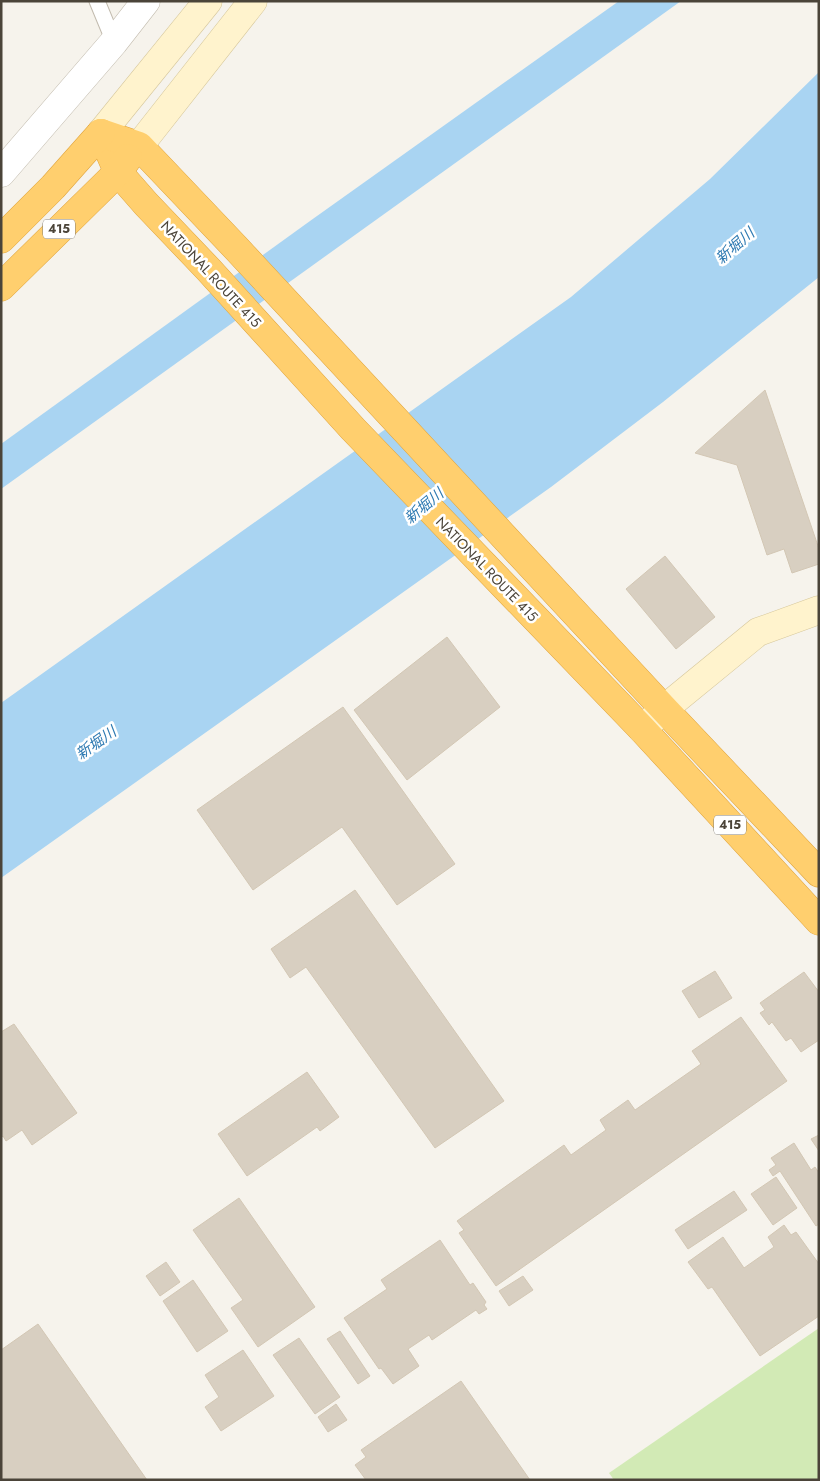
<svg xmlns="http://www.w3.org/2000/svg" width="820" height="1481" font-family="Jost,'Noto Sans JP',sans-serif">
	<rect width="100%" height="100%" fill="#f6f3ec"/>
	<polygon fill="#d2eab5" points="819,1328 819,1480 614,1480 609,1473"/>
	<g fill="#a9d4f2">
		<polygon points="619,1 681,1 1,489 1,444 310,221"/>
		<polygon points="819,72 819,277 663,402 551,487 1,878 1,703 571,297 710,179"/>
	</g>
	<g fill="#d8cfc1" stroke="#d3c7b4">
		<polygon points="765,390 819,549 819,564 792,573 784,549 767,555 737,465 695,453"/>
		<polygon points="665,556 715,617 676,649 626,589"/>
		<polygon points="447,637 500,707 407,780 354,710"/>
		<polygon points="343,707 455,864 397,905 342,827 253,890 197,810"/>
		<polygon points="355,890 504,1101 435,1148 306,967 290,978 271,949"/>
		<polygon points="715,971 732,998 699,1018 682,991"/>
		<polygon points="804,972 819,992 819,1040 801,1052 791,1038 786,1041 772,1022 769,1025 760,1013 765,1010 760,1003"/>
		<polygon points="741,1017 787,1081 496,1286 459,1233 464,1230 457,1221 564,1145 571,1155 606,1130 600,1120 628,1100 635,1110 701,1064 692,1051"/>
		<polygon points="14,1024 77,1113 32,1145 22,1130 6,1141 3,1136 1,1138 1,1032"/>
		<polygon points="307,1072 339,1117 320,1131 317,1127 247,1176 218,1134"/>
		<polygon points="819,1135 819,1151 811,1139"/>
		<polygon points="794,1143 811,1170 815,1167 819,1173 819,1224 816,1226 780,1171 773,1176 769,1170 776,1165 771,1158"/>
		<polygon points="776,1177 797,1208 773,1225 751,1194"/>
		<polygon points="734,1191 747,1210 688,1249 675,1230"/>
		<polygon points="239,1198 315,1307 258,1347 231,1308 243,1300 193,1230"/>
		<polygon points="784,1225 791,1235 796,1232 819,1264 819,1316 760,1356 712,1287 708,1289 688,1262 723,1237 744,1268 774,1247 768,1237"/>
		<polygon points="440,1240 470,1285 473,1283 486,1302 484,1305 487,1309 479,1314 476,1310 432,1340 429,1335 408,1349 419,1366 393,1384 381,1368 379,1369 344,1318 387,1289 381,1280"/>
		<polygon points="166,1262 180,1282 160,1296 146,1276"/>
		<polygon points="523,1276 533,1290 509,1306 499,1291"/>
		<polygon points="193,1280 228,1331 197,1352 163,1301"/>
		<polygon points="38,1324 147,1480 1,1480 1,1350"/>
		<polygon points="340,1331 370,1376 358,1384 327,1339"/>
		<polygon points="299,1338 340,1397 315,1414 273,1355"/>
		<polygon points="243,1350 274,1396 221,1431 205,1407 219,1397 205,1375"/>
		<polygon points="461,1381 530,1480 366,1480 355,1465 366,1457 361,1450"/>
		<polygon points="336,1404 347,1420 328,1432 318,1417"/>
	</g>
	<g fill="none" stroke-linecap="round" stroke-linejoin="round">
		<g stroke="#c2bbae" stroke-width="17">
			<polyline id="lane" points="97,1 114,42"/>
		</g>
		<g stroke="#c2bbae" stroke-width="29">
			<polyline id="street" points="1,173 114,42 146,1"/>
		</g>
		<g stroke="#d6c79b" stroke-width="29">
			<g id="secondary">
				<polyline points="101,133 208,1"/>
				<polyline points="139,146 253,1"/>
				<polyline points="642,729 664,709 758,632 819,610"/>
			</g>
		</g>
		<g stroke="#e0a43c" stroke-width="29">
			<g id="highway">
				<polyline points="101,133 118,172 146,204 208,269 353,429 642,729 819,921"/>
				<polyline points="101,133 139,146 236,248 664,709 819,873"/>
				<polyline points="1,239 53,187 101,133"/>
				<polyline points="1,287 118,172 128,158"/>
			</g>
		</g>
		<use href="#lane" stroke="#fff" stroke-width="15"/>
		<use href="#street" stroke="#fff" stroke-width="28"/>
		<use href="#secondary" stroke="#fff3cd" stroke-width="28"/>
		<use href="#highway" stroke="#ffcf6e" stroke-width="28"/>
	</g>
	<g text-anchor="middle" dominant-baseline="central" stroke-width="5" stroke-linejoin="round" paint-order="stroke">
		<g fill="#fff" stroke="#817c74" stroke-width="1">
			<rect x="43" y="219.5" width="32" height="19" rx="4"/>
			<rect x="714" y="815.5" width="32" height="19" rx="4"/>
		</g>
		<g font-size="12" font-weight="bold" fill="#4b4439">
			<text x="59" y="229">415</text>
			<text x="730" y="825">415</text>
		</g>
		<g font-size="14" fill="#4b4439" stroke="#fff">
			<text transform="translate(211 274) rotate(47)">NATIONAL ROUTE 415</text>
			<text transform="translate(487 569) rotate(46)">NATIONAL ROUTE 415</text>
		</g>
		<g font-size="15" font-style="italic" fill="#2e7ab2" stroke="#fff">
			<text transform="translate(735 246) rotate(-41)">新堀川</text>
			<text transform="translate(424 506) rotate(-40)">新堀川</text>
			<text transform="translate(96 743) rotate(-35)">新堀川</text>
		</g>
	</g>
	<rect width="820" height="1481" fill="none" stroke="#4b4439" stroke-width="5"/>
</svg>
